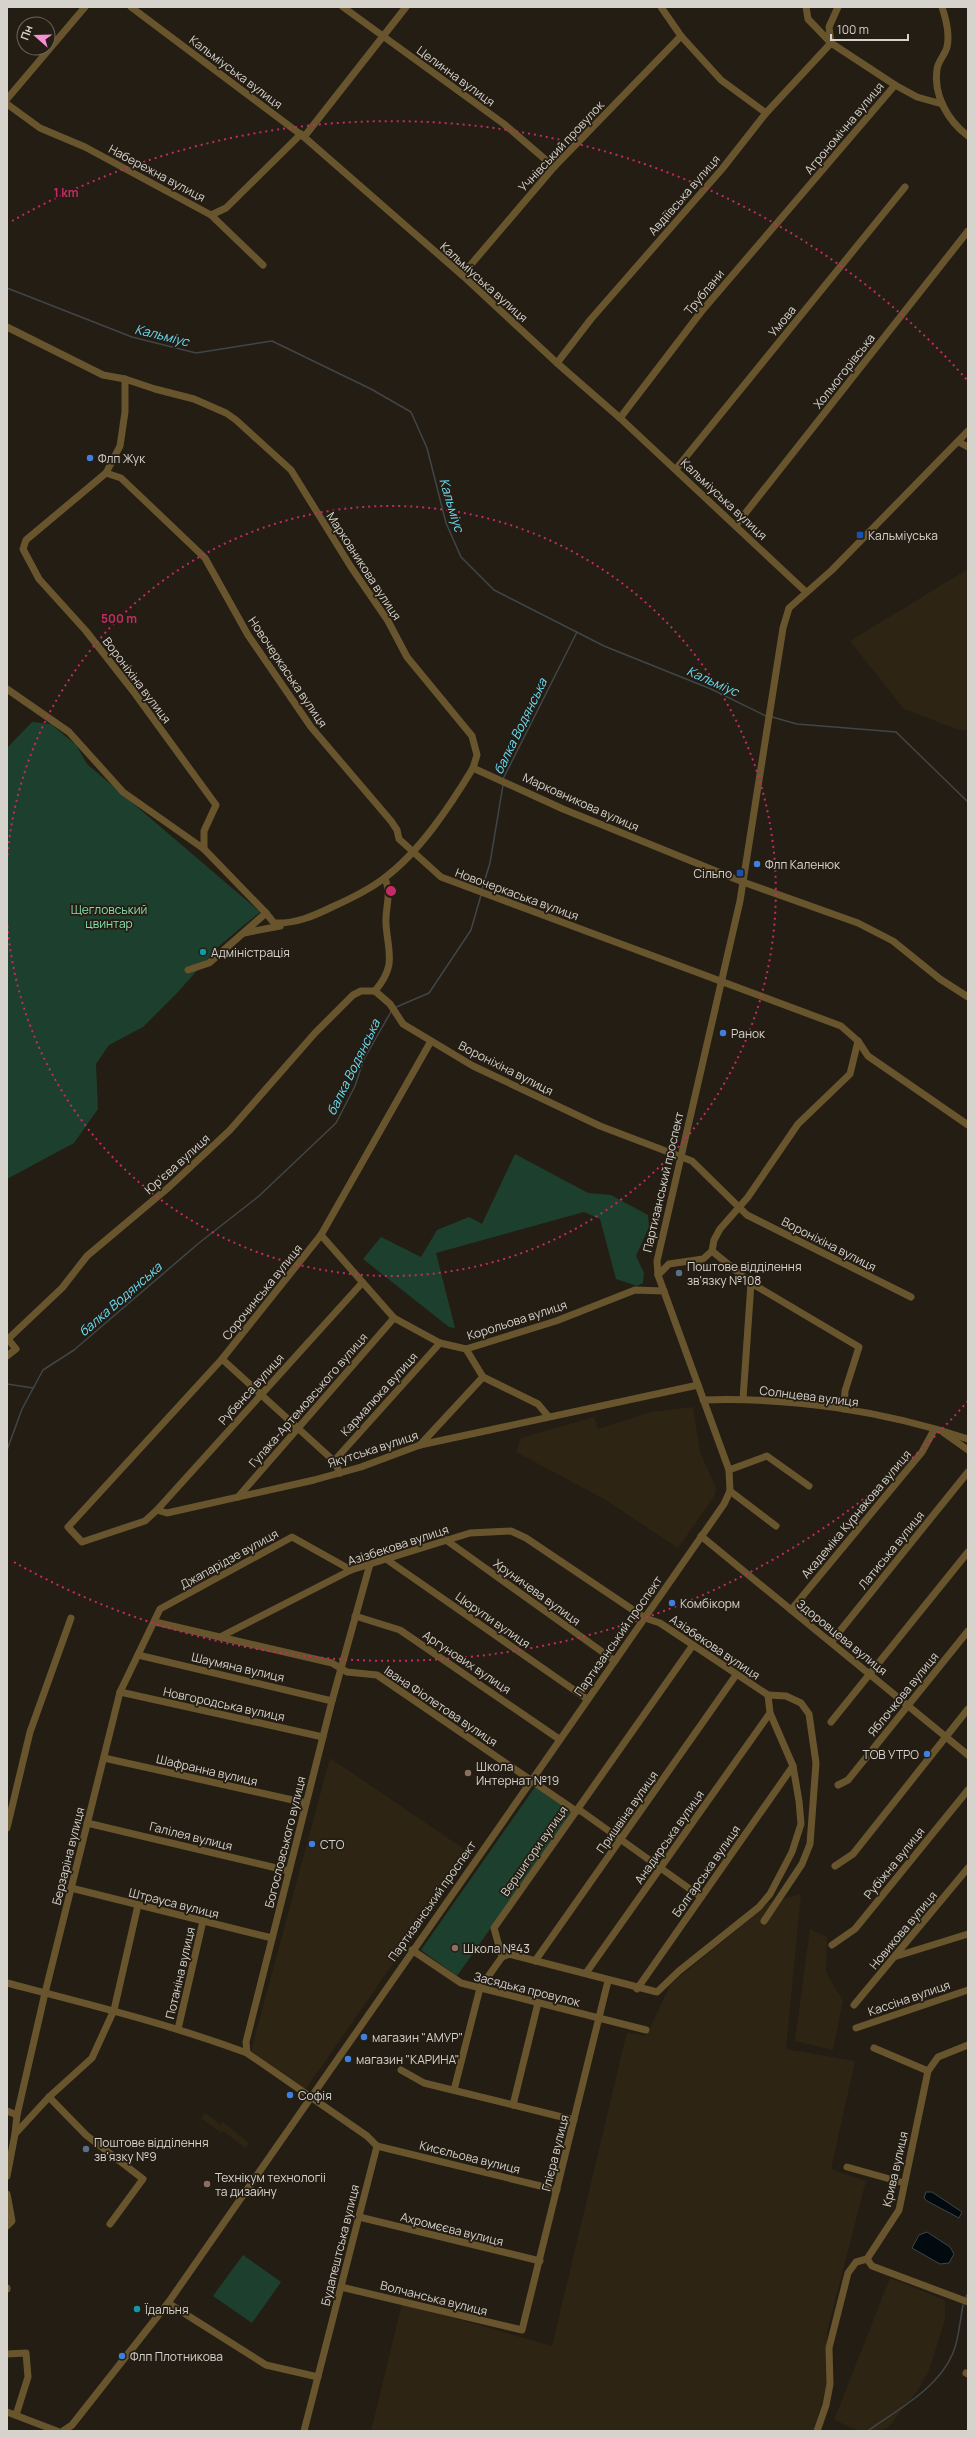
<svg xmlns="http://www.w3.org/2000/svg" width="975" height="2438" font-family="Manrope,sans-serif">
	<rect width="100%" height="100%" fill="#231d13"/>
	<g fill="#2e2414">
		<polygon points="968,569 968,730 959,730 904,709 850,641"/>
		<polygon points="693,1407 700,1452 716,1488 714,1497 678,1548 604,1499 516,1452 521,1438 594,1417 598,1429 651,1412"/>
		<polygon points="330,1758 470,1853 305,2090 251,2051"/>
		<polygon points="801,1894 786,2049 855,2061 831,2169 866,2181 827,2332 827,2385 813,2431 371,2431 402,2303 552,2346 627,2032 646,2036 671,1984 769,1903"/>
		<polygon points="810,1929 827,1937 826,1972 843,2001 833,2050 795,2041"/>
		<polygon points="205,2113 221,2125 223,2122 249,2143 245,2148 223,2131 221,2133 201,2118"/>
		<polygon points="890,2278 945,2300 945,2319 929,2371 917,2391 888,2428 877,2431 859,2431 834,2420"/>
	</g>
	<g fill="#1d402e">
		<polygon points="32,722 51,724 76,745 87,764 260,912 219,946 177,993 143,1027 109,1045 96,1064 98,1109 74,1143 7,1179 7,748"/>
		<polygon points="515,1154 588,1193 611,1195 648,1215 649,1227 636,1256 644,1273 643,1283 637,1286 616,1279 600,1219 584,1212 436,1253 455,1328 449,1327 363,1259 381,1237 421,1257 437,1230 469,1217 482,1224"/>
		<polygon points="535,1787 572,1812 457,1976 421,1950"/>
		<polygon points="243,2255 281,2282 252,2323 213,2296"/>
	</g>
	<g fill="#000a0f" stroke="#404648">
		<polygon points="926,2192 932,2192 962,2212 959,2218 927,2201 924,2198"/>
		<polygon points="927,2232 950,2247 954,2254 949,2263 940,2264 912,2248 919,2235"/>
	</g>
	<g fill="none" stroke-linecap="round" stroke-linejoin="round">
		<g stroke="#404648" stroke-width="1.5">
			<polyline points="7,288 132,337 196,353 272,341 371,389 411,412 427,448 446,523 461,557 494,590 604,646 711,689 766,716"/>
			<polyline points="772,717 797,724 896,732 968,802"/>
			<polyline points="503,779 577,632"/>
			<polyline points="482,889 490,863 503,785"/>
			<polyline points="394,1008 429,993 471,930 481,895"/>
			<polyline points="7,1384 33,1388"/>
			<polyline points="7,1450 22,1409 43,1370 74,1350 199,1243 259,1196 336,1123 355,1086 364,1059 392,1010"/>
			<polyline points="966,2297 968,2293"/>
			<path d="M868,2431C898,2409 938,2389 953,2353C959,2339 960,2320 963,2305"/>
		</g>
		<g stroke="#68552d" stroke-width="7">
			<polyline points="131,7 304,137 462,275 557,363 620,418 806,592"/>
			<polyline points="343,7 504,124 554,167"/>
			<polyline points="661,7 681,36 721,80 766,113"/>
			<polyline points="806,7 808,19 831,43 895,85 917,97 942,104"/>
			<path d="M942,7C946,19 950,34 947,47C945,55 938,61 937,69C933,95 948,121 968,136"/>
			<polyline points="831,43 829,27 838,7"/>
			<polyline points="7,99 85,7"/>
			<polyline points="7,104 40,128 85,147 211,215 226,208 301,134"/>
			<polyline points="304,137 406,7"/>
			<polyline points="211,215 263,265"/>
			<polyline points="462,275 554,167 681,36"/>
			<polyline points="7,327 103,375 125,379 155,389 194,399 226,413 236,420 291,470 351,567 388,621 407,657 472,736 477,755 473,768 563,809 743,882 858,923 893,941 940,979 968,997"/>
			<polyline points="557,363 591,319 722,169 766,113 831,43"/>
			<polyline points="125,379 125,412 120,446 106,473 26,540 23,549 39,579 86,631 133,691 216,805 204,831 204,849"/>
			<polyline points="620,418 701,312 895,85"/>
			<polyline points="959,442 968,447"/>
			<polyline points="676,469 905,187"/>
			<polyline points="106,473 121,478 205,558 248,635 311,727 391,821 397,830 399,839 441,877 841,1026 858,1041 868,1056 968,1125"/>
			<polyline points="736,525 968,231"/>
			<polyline points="7,689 69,732 123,792 204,849 266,913"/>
			<path d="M385,878C392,896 385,906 386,924C388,953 397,965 375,991L390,1004L403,1024L473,1066L600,1126L692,1161L747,1215L911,1297"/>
			<polyline points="244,933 280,926"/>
			<path d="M188,970L209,963L266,913L274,923C295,924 314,916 332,907C350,899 367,891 383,879C419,853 450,806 473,768"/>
			<polyline points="431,1041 321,1235 222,1359 68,1527 82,1542 145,1521 157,1510 167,1513 314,1480 361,1467 420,1445 698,1385"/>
			<polyline points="321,1235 394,1318 440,1343 466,1349 556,1321 635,1290 664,1291"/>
			<polyline points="712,1251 751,1283 859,1347 845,1391 844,1409"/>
			<polyline points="658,1275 669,1264 703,1259 712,1251 714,1240 720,1229 748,1197 798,1124 850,1074 858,1041"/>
			<polyline points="466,1349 483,1377 538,1404 548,1416"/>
			<polyline points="7,1356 16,1349 8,1339 62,1288 87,1256 169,1187 230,1130 315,1033 353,995 361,991 375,991"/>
			<polyline points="222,1359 334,1461 340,1473"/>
			<polyline points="743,1399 751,1283"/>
			<path d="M703,1400C792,1397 884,1411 968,1439"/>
			<polyline points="944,1433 968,1450"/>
			<polyline points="420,1445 483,1377"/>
			<polyline points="334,1461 440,1343"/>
			<polyline points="729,1470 767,1456 809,1486"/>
			<polyline points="730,1491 776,1526"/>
			<polyline points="238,1497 394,1318"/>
			<polyline points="157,1510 362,1283"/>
			<polyline points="701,1536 968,1755"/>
			<polyline points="446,1540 615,1661"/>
			<polyline points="386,1559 587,1699"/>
			<polyline points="791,1610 922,1452 934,1430"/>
			<polyline points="355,1616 400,1630 559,1739"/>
			<polyline points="155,1622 332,1663 347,1672 377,1675 576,1811 581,1811 701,1897"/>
			<polyline points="220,1637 351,1570 370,1564 470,1533 511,1531 526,1538 645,1618 660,1623 768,1695 770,1713 793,1766 799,1801 801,1824 792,1852 770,1894 759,1907 679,1971 657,1992 509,1954 502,1957"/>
			<polyline points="831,1642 968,1472"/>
			<polyline points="138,1655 332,1701"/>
			<polyline points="120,1692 323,1737"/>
			<polyline points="831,1722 968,1552"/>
			<polyline points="104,1758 306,1803"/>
			<polyline points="838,1785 848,1780 968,1631"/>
			<polyline points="87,1823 289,1871"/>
			<polyline points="7,1828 30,1732 71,1618"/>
			<polyline points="835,1866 853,1854 968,1709"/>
			<polyline points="71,1888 272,1938"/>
			<polyline points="764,1921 802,1864 810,1844 816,1763 809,1714 801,1703 786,1696 768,1695"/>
			<polyline points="832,1945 855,1929 968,1790"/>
			<polyline points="412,1950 461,1983 646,2030"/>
			<polyline points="897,1956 968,1934"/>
			<polyline points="535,1961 736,1675"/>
			<polyline points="586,1973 770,1713"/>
			<path d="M7,1983C88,2004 169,2024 247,2053"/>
			<polyline points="637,1989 793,1766"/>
			<polyline points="854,2005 968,1868"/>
			<polyline points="856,2028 968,1990"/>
			<polyline points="178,2029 203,1921"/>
			<polyline points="874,2048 928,2071"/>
			<polyline points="401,2070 424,2083 574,2120"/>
			<polyline points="454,2090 480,1988 502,1957 494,1928 693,1645"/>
			<polyline points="49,2097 86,2135 143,2179 110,2224"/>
			<polyline points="513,2105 538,2003"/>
			<polyline points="7,2111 17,2115"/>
			<polyline points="15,2134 49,2097 92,2058 114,2010 138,1905"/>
			<polyline points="377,2146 557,2190"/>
			<polyline points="847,2167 904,2183"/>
			<polyline points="7,2176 15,2134 17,2115 45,1993 120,1692 160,1609 292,1537 351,1570"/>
			<polyline points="7,2194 12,2221 7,2226"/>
			<polyline points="359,2217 540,2261"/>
			<polyline points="867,2259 872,2266 968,2302"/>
			<polyline points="341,2287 522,2330 608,1981"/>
			<polyline points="7,2288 7,2289"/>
			<polyline points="168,2303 266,2365 318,2377"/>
			<polyline points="7,2354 26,2353 28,2377 16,2415"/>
			<polyline points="966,2373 968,2374"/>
			<polyline points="7,2412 57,2431"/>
			<polyline points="63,2431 72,2425 168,2303 724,1504 730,1491 729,1470 658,1275 657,1261 740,901 783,628 789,608 832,570 968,431"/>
			<polyline points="304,2431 377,2146 367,2136 247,2053 246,2042 332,1701 370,1564"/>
			<polyline points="817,2431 826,2405 830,2384 829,2348 848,2273 856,2262 867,2259 899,2210 928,2071 938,2057 968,2045"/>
		</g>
	</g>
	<g fill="none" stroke="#c42b66" stroke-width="2" stroke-dasharray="2 4">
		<path d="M7 861A385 385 0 1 1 7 921"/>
		<path d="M968 1401A770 770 0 0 1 12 1561M12 221A770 770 0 0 1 968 381"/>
	</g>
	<g fill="#3f7fe0" stroke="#231d13" stroke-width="1.5">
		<circle cx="90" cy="458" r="4"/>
		<circle cx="757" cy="864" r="4"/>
		<circle cx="723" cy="1033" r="4"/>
		<circle cx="672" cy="1603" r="4"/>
		<circle cx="927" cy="1754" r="4"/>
		<circle cx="312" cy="1844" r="4"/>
		<circle cx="364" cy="2037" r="4"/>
		<circle cx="348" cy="2059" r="4"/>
		<circle cx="290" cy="2095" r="4"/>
		<circle cx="122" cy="2356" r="4"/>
	</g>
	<g fill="#1a4fb4" stroke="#231d13" stroke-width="1.5">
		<rect x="856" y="531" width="8" height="8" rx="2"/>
		<rect x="736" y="869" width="8" height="8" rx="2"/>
	</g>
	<g fill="#0f9aa8" stroke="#231d13" stroke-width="1.5">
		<circle cx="203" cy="952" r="4"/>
		<circle cx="137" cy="2309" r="4"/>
	</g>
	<g fill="#5c6f8a" stroke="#231d13" stroke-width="1.5">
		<circle cx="679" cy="1273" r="4"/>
		<circle cx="86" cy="2149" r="4"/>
	</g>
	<g fill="#8d6e63" stroke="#231d13" stroke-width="1.5">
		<circle cx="468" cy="1773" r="4"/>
		<circle cx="455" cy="1948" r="4"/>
		<circle cx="207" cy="2184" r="4"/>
	</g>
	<g text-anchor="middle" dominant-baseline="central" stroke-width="3.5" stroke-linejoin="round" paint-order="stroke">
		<g font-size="12" fill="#d6d2cc" stroke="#231d13">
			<text transform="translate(236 72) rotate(37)">Кальміуська вулиця</text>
			<text transform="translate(456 76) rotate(36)">Целинна вулиця</text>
			<text transform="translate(844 128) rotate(-50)">Агрономiчна вулиця</text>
			<text transform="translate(561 146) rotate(-47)">Учнівський провулок</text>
			<text transform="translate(157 173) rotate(28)">Набережна вулиця</text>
			<text transform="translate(684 195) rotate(-49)">Авдіївська вулиця</text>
			<text transform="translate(484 282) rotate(42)">Кальміуська вулиця</text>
			<text transform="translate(704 292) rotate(-50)">Трублани</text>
			<text transform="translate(782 321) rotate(-51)">Умова</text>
			<text transform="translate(844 371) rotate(-52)">Холмогорівська</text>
			<text transform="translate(724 499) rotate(43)">Кальміуська вулиця</text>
			<text transform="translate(364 566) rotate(57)">Марковникова вулиця</text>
			<text transform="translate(288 672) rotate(56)">Новочеркаська вулиця</text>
			<text transform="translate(137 680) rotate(53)">Вороніхіна вулиця</text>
			<text transform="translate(581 802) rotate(24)">Марковникова вулиця</text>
			<text transform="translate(517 894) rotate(20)">Новочеркаська вулиця</text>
			<text transform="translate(506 1068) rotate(27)">Вороніхіна вулиця</text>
			<text transform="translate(177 1164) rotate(-42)">Юр’єва вулиця</text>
			<text transform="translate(663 1182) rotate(-77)">Партизанський проспект</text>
			<text transform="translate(829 1244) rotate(27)">Вороніхіна вулиця</text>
			<text transform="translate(262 1292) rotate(-51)">Сорочинська вулиця</text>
			<text transform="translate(517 1320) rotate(-18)">Корольова вулиця</text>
			<text transform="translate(251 1389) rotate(-48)">Рубенса вулиця</text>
			<text transform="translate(379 1394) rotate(-48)">Кармалюка вулиця</text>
			<text transform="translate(809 1396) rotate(7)">Солнцева вулиця</text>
			<text transform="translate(308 1400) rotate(-49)">Гулака-Артемовського вулиця</text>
			<text transform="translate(373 1449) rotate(-18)">Якутська вулиця</text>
			<text transform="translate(856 1514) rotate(-50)">Академіка Курнакова вулиця</text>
			<text transform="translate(398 1545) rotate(-18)">Азізбекова вулиця</text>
			<text transform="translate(891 1550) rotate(-51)">Латиська вулиця</text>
			<text transform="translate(229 1559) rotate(-29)">Джапарідзе вулиця</text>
			<text transform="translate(537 1592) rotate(36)">Хруничева вулиця</text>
			<text transform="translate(493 1620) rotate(35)">Цюрупи вулиця</text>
			<text transform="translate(618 1636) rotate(-55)">Партизанський проспект</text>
			<text transform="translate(842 1637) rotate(39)">Здоровцева вулиця</text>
			<text transform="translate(715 1647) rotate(34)">Азізбекова вулиця</text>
			<text transform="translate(467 1662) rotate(34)">Аргунових вулиця</text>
			<text transform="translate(238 1667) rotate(13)">Шаумяна вулиця</text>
			<text transform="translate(903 1694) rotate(-51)">Яблочкова вулиця</text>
			<text transform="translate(224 1704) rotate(12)">Новгородська вулиця</text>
			<text transform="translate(441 1706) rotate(34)">Івана Фіолетова вулиця</text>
			<text transform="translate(207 1770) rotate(13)">Шафранна вулиця</text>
			<text transform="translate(627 1812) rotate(-55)">Пришвіна вулиця</text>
			<text transform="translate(191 1836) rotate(14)">Галілея вулиця</text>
			<text transform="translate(669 1837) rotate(-55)">Анадирська вулиця</text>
			<text transform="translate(285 1842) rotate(-76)">Богословського вулиця</text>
			<text transform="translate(534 1851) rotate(-55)">Вершигори вулиця</text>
			<text transform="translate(68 1856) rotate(-76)">Берзаріна вулиця</text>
			<text transform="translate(894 1863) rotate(-51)">Рубіжна вулиця</text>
			<text transform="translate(706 1871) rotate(-55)">Болгарська вулиця</text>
			<text transform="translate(432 1901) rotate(-55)">Партизанський проспект</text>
			<text transform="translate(174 1903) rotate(14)">Штрауса вулиця</text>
			<text transform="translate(903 1930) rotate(-50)">Новикова вулиця</text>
			<text transform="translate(180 1973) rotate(-77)">Потаніна вулиця</text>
			<text transform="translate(527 1989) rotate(14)">Засядька провулок</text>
			<text transform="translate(909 1998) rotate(-19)">Кассіна вулиця</text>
			<text transform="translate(555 2153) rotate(-76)">Глієра вулиця</text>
			<text transform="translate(470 2157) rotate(14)">Кисєльова вулиця</text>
			<text transform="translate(895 2169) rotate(-77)">Крива вулиця</text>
			<text transform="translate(452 2229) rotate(14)">Ахромєєва вулиця</text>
			<text transform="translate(340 2245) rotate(-76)">Будапештська вулиця</text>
			<text transform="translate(434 2298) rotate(14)">Волчанська вулиця</text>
		</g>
		<g font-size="12" fill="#d6d2cc" stroke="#231d13" text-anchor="start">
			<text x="98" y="458">Флп Жук</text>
			<text x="868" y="535">Кальміуська</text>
			<text x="765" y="864">Флп Каленюк</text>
			<text x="732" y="873" text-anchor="end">Сільпо</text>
			<text x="211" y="952">Адміністрація</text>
			<text x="731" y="1033">Ранок</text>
			<text x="687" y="1266">Поштове відділення<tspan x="687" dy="14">зв'язку №108</tspan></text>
			<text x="680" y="1603">Комбікорм</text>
			<text x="919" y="1754" text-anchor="end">ТОВ УТРО</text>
			<text x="476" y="1766">Школа<tspan x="476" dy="14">Интернат №19</tspan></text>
			<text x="320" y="1844">СТО</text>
			<text x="463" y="1948">Школа №43</text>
			<text x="372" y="2037">магазин "АМУР"</text>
			<text x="356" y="2059">магазин "КАРИНА"</text>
			<text x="298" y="2095">Софія</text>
			<text x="94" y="2142">Поштове відділення<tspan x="94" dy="14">зв'язку №9</tspan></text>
			<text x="215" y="2177">Технікум технологіі<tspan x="215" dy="14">та дизайну</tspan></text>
			<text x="145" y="2309">Їдальня</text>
			<text x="130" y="2356">Флп Плотникова</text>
		</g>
		<g font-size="12" fill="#86deaf" stroke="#231d13">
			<text x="109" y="909">Щегловський<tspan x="109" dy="14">цвинтар</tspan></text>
		</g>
		<g font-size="13" font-style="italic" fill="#6adbf5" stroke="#231d13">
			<text transform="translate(162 335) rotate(14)">Кальміус</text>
			<text transform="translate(452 505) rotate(73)">Кальміус</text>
			<text transform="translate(713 681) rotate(24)">Кальміус</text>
			<text transform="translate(520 726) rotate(-64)">балка Водянська</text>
			<text transform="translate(353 1067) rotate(-64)">балка Водянська</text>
			<text transform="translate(120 1299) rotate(-41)">балка Водянська</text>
		</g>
	</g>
	<circle cx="391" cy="891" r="6" fill="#c42b66" stroke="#231d13" stroke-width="2"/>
	<g font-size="12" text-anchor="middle" font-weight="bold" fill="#c42b66" stroke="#231d13" stroke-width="3.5" stroke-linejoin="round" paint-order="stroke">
		<text x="66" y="197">1 km</text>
		<text x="119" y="623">500 m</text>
	</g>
	<rect width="975" height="2438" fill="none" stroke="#d6d2cc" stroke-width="16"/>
	<g transform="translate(36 36) rotate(290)"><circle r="19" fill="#231d13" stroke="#6b655d"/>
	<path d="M0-3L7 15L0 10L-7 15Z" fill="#f591d2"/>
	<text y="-6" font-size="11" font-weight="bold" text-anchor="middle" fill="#d6d2cc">Пн</text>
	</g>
	<path d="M831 34v6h77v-6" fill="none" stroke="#d6d2cc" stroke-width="2"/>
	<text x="837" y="34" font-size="12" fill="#d6d2cc" stroke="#231d13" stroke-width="3" paint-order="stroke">100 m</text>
</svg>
